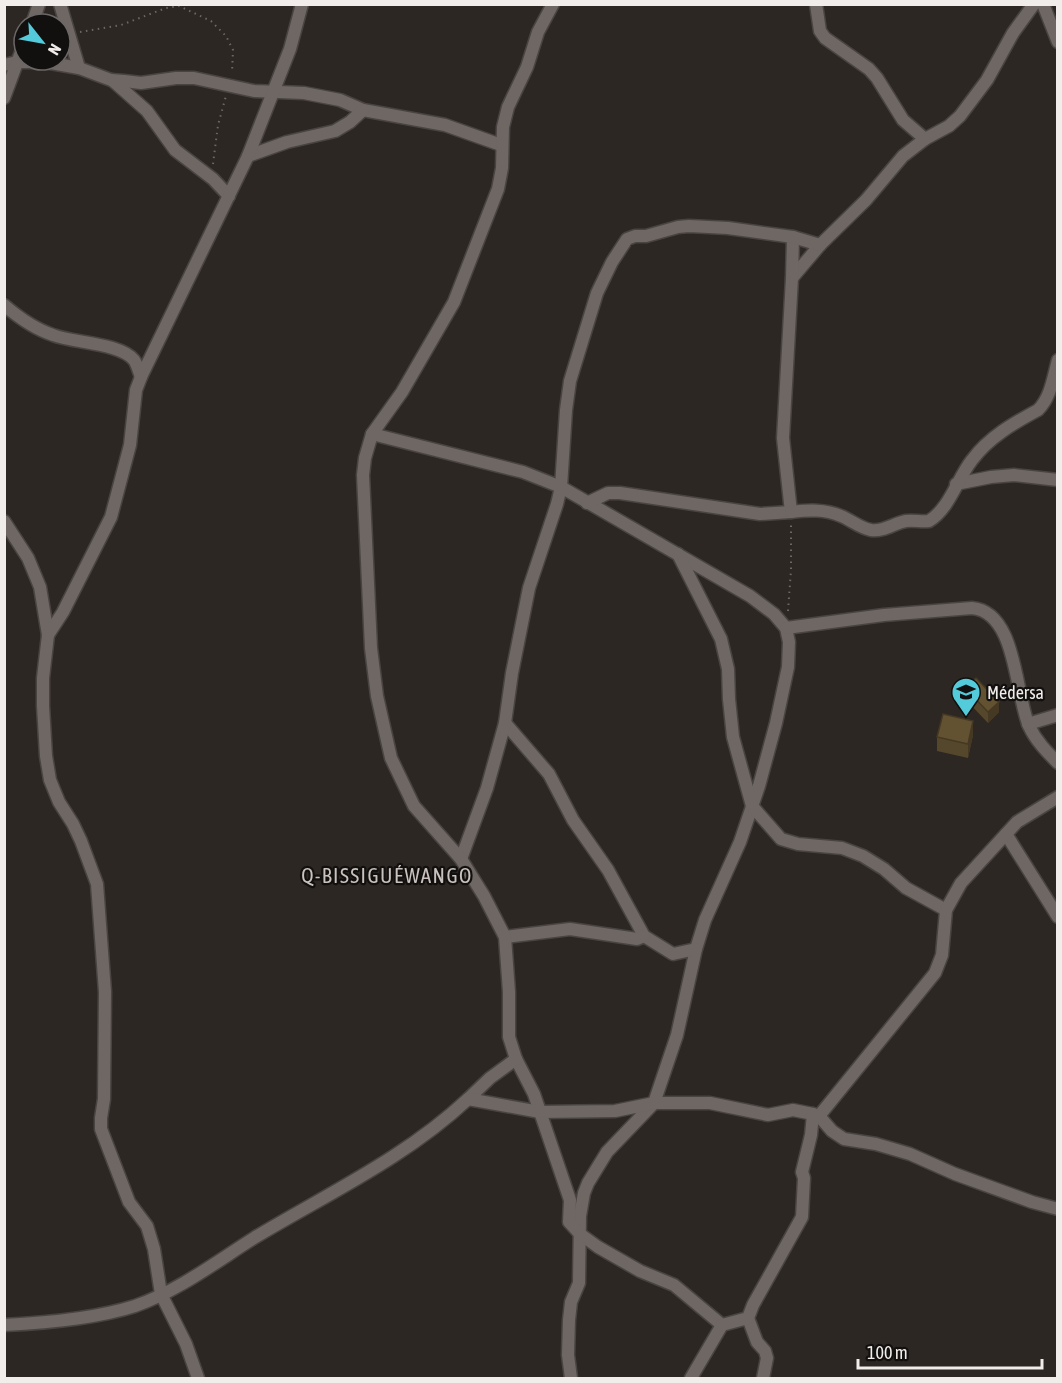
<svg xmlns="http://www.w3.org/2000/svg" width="1062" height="1383" font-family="'Asap Condensed',sans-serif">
	<rect width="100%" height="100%" fill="#2c2723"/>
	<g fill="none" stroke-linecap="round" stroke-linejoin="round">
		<g stroke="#494442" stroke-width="15">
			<g id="street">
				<polyline points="60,4 79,68"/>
				<polyline points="816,4 820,31 825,38 869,69 877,78 903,120 925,139"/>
				<polyline points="1043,4 1058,42"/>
				<polyline points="32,24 39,4"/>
				<polyline points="4,65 17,62 45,62 79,68 111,80 124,81 141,83 176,78 194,78 254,91 304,93 340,100 363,110 445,125 501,145"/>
				<polyline points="112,80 147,111 175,150 213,179 229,196"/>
				<polyline points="4,98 24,44"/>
				<polyline points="248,156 287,142 335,131 350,122 363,110"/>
				<polyline points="792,278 820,245 866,200 903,156 925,139 949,126 960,116 987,80 1013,33 1034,4"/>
				<path d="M4,305C18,317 35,329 53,335C73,343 120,343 134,360C137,364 139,372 141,377"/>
				<polyline points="372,434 523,472 561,487 750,596 774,614 786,628 789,642 788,667 776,723 759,786 740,842 705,920 696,949 677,1035 654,1103 607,1152 588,1183 584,1193 580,1216 579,1283 571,1302 569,1320 568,1355 571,1378"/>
				<polyline points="956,484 991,477 1014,475 1058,480"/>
				<polyline points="587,503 608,493 620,493 760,514 791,512 783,438 792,278 793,237"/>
				<path d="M791,512C809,510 825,509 841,516C851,520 860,528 871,530C884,532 894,523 906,521C914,520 922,522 929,521C950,508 957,479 972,460C989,437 1014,423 1038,410C1051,397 1053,378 1058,360"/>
				<polyline points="4,521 28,558 40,587 48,635 43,678 43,706 46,756 50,780 59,802 73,824 81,841 97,884 105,992 104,1099 101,1118 101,1129 129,1202 147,1226 154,1249 161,1294 186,1344 198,1378"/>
				<polyline points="678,554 721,639 728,669 729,699 733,737 752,806 781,839 798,844 842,848 863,856 884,869 906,888 946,910"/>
				<path d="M786,628L884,615L972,608C1017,612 1015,694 1029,726C1036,741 1047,752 1058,763"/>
				<polyline points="48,635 63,612 111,517 130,445 136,390 141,377 248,156 290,49 302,4"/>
				<polyline points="505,723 549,774 573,820 608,870 644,936 673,954 696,949"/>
				<polyline points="1028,724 1058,715"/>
				<polyline points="1006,834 1058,917"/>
				<polyline points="461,859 487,788 505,723 512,673 529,588 557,504 561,487 566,410 570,381 597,293 612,262 627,239 635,236 646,236 678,227 689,226 728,228 793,237 820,245"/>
				<polyline points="505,937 570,929 637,939 644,936"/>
				<polyline points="516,1059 534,1094 570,1200 569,1222 580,1234 598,1247 640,1271 674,1285 722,1325"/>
				<polyline points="468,1099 490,1078 516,1059 509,1037 509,992 505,937 484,896 461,859 414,806 391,758 377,696 371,648 363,475 365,458 372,434 402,392 454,302 498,189 502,168 503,127 508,107 527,67 538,32 553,4"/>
				<polyline points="819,1116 935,973 942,955 946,910 961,883 1017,822 1058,797"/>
				<polyline points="748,1318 757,1342 765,1351 767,1358 763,1378"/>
				<path d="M4,1325C47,1323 94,1319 135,1306C178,1291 216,1262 254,1238C327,1194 405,1158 468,1099L540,1112L615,1111L654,1103H710L768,1115L793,1110L813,1114L819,1116L832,1131L844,1139L876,1144L910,1154L955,1174L1032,1202L1058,1209"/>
				<polyline points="691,1378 722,1325 748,1318 753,1305 802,1217 804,1178 802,1172 811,1135 813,1114"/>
			</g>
		</g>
		<g stroke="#6c6864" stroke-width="2" stroke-dasharray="1.5 4.5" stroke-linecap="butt">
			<polyline points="80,32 121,25 166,8 179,6 211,21 226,36 233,50 232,73"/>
			<polyline points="213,164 218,125 226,96"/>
			<polyline points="788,611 791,570 791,524"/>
		</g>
		<use href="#street" stroke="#6e6764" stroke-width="12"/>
	</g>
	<g fill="#55472b">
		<polygon points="965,688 999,712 988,723 965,699"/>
		<polygon points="973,735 968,758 937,751 937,737"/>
	</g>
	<g fill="#453923">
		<polygon points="999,702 999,712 988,723 988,712"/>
		<polygon points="973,721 973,735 968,758 968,744"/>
	</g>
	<g fill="#635232" stroke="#453923" stroke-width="1.5">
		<polygon points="976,678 999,702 988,712 965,688"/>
		<polygon points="943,714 973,721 968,744 937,737"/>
	</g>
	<defs>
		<g id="school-pin" transform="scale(1.5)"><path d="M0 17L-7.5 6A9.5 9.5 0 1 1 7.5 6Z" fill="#53cbda" stroke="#12100f"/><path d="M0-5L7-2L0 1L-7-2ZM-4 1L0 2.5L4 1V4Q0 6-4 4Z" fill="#111"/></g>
	</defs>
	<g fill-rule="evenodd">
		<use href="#school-pin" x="966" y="692"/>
	</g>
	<g text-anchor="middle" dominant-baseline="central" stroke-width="4.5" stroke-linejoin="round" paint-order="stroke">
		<g font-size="18" fill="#f1edeb" stroke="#12100f" text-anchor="start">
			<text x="987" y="692">Médersa</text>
		</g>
		<g font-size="21" letter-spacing="1.5" fill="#c9c2be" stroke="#12100f">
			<text x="387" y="875">Q-BISSIGUÉWANGO</text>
		</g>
	</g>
	<rect width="1062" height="1383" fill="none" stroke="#f1edeb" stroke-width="12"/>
	<g transform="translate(42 42) rotate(121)"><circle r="28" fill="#12100f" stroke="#6b6867" stroke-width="1.5"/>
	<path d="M0-4.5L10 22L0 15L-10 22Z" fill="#53cbda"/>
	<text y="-9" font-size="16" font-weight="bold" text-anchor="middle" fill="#f1edeb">N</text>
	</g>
	<path d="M858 1359v9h184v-9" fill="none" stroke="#f1edeb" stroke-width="3"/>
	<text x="867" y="1359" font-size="18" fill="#f1edeb" stroke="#12100f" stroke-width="4.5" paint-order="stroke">100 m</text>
</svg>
